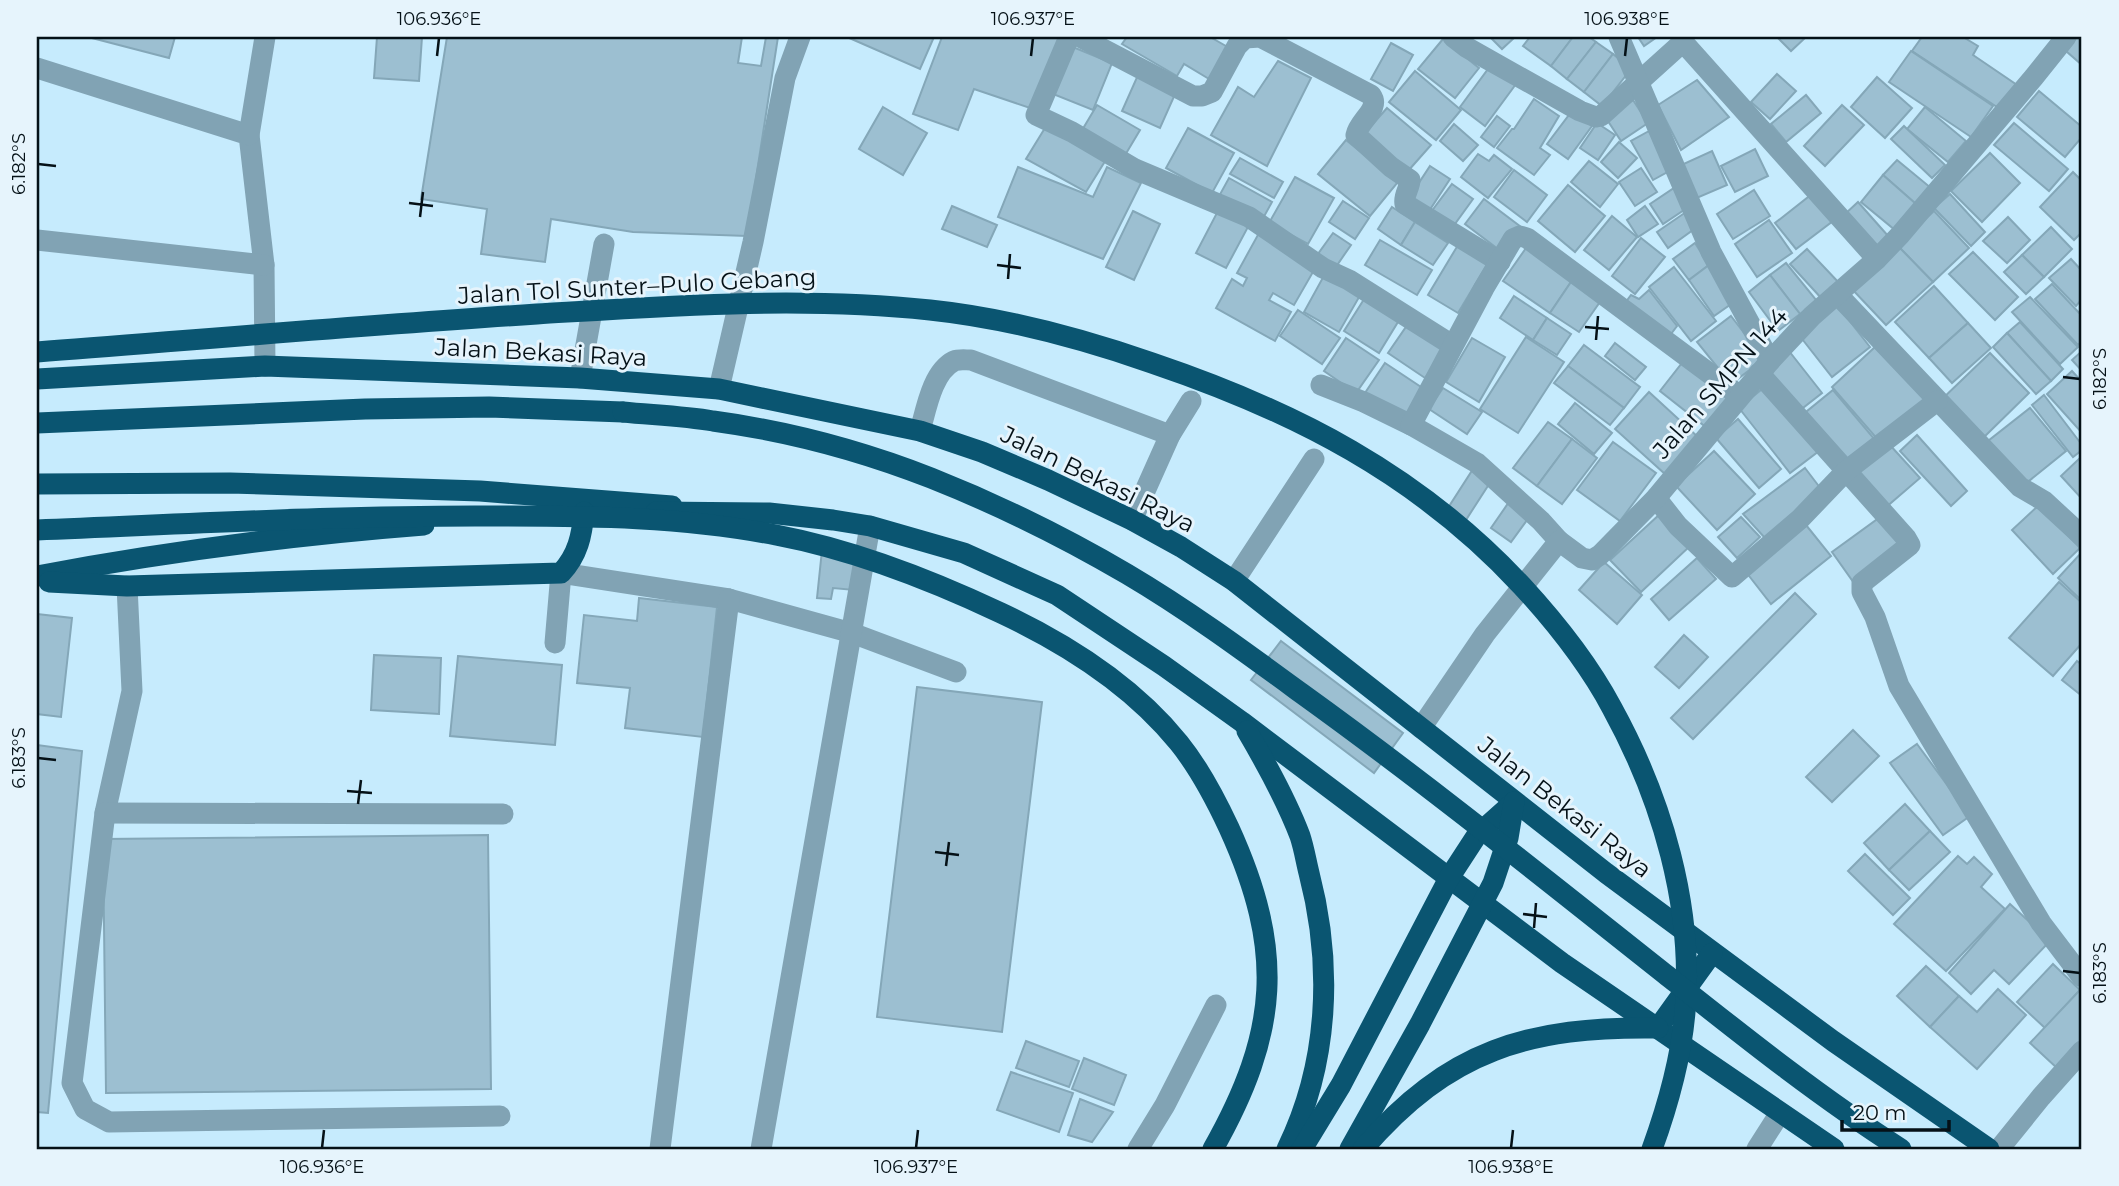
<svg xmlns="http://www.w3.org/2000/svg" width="2119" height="1186" font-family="Montserrat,sans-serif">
	<rect width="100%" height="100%" fill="#c6ebfd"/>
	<g fill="#9cbfd1" stroke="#84a7b8" stroke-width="2">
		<polygon points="88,37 175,37 169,58"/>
		<polygon points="377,37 422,37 419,81 374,78"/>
		<polygon points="447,37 742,37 738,63 761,66 766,37 778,37 747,236 633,232 551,219 545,262 481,254 487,209 421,199"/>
		<polygon points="847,37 934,37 920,69"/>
		<polygon points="942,37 1063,37 1036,110 974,89 958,130 913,114"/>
		<polygon points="1127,37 1210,37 1233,50 1214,82 1184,64 1177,76 1122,44"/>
		<polygon points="1490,37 1515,37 1502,49"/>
		<polygon points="1530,37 1573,37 1551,66 1523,46"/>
		<polygon points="1573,37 1589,37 1596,42 1567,79 1551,66"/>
		<polygon points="1638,37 1657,37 1644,46"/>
		<polygon points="1777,37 1806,37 1791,51"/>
		<polygon points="1922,37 1963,37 1978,46 1973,55 2020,87 2003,111 1912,51"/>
		<polygon points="2077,37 2082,37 2082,65 2066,51"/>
		<polygon points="1443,39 1479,68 1455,98 1418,69"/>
		<polygon points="1596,42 1613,54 1584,92 1567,79"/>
		<polygon points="1391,43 1413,55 1393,91 1371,79"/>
		<polygon points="1068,45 1112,63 1093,110 1048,92"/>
		<polygon points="1911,51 1993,106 1971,137 1889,82"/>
		<polygon points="1613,54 1631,69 1602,106 1584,92"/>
		<polygon points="1278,61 1311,78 1267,166 1211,135 1238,87 1254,97"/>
		<polygon points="1491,65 1516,84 1485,126 1460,107"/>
		<polygon points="1415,71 1461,110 1436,140 1389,102"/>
		<polygon points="1777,74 1796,91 1770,119 1751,102"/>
		<polygon points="1138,75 1176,92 1160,128 1122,111"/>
		<polygon points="1877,77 1912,108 1885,138 1851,107"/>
		<polygon points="1697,80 1729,117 1681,150 1658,105"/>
		<polygon points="2039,91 2082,127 2082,137 2065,157 2017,117"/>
		<polygon points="1806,95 1821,113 1786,142 1771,124"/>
		<polygon points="1534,99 1559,116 1540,148 1550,155 1534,175 1497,148 1512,129 1514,129"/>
		<polygon points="1633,100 1648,123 1621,141 1606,118"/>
		<polygon points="1097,105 1140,130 1124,157 1081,132"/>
		<polygon points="1842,105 1864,125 1825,166 1804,146"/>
		<polygon points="883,107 927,133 903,175 859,149"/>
		<polygon points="1925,107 1966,141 1948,162 1907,129"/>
		<polygon points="1387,108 1431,145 1408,171 1365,133"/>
		<polygon points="1572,111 1592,126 1568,159 1547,144"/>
		<polygon points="1497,116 1510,126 1494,147 1481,137"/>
		<polygon points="1048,123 1107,158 1086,192 1026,159"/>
		<polygon points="1597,123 1615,135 1598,160 1580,148"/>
		<polygon points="2014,123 2068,169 2049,191 1994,145"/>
		<polygon points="1454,124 1478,145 1463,161 1440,141"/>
		<polygon points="1904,126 1945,165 1932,178 1891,139"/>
		<polygon points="1188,128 1234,153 1212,193 1166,168"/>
		<polygon points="1649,131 1671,170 1653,180 1631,141"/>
		<polygon points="1346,140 1398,182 1370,216 1318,174"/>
		<polygon points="1619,142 1637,158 1618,178 1601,162"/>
		<polygon points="1755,149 1768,176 1735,192 1721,166"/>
		<polygon points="1712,151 1727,185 1692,200 1677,167"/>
		<polygon points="1990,153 2020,183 1982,222 1951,191"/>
		<polygon points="1478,154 1489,161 1494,155 1512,169 1488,198 1461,177"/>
		<polygon points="1240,158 1283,182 1274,198 1230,174"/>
		<polygon points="1897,160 1931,188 1916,204 1883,175"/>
		<polygon points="1589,161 1618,184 1600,207 1571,182"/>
		<polygon points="1430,166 1450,179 1429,211 1409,198"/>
		<polygon points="1018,167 1093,197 1107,167 1141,183 1103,259 998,217"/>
		<polygon points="1641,168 1657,192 1635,206 1619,182"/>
		<polygon points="1514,170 1547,195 1527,222 1494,197"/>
		<polygon points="2073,172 2082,181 2082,232 2074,240 2040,207"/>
		<polygon points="1883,175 1916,204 1895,230 1861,202"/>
		<polygon points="1295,177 1334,198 1308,244 1269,223"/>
		<polygon points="1229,178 1272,202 1261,222 1218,198"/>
		<polygon points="1452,184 1473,199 1452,228 1431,212"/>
		<polygon points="1568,185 1605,216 1575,252 1538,221"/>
		<polygon points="1674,188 1687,208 1663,224 1650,204"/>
		<polygon points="1754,190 1770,216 1733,239 1717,214"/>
		<polygon points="1812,194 1833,221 1796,249 1775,223"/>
		<polygon points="1950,194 1985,232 1971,246 1934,208"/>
		<polygon points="1484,199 1521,227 1502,252 1465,224"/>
		<polygon points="1343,201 1369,218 1355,239 1329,222"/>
		<polygon points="1858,202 1889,237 1876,248 1845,214"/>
		<polygon points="952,206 997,225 987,247 942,229"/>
		<polygon points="1645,206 1658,224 1638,237 1627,220"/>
		<polygon points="1392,207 1415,222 1401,245 1378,229"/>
		<polygon points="1219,209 1249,225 1226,268 1196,253"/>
		<polygon points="1133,211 1160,224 1134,280 1106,267"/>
		<polygon points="1934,211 1969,248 1933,282 1897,245"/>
		<polygon points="1686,212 1697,227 1668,248 1657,232"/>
		<polygon points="1612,216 1637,237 1609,270 1584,250"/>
		<polygon points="2008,217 2030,240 2007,263 1983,241"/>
		<polygon points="1769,220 1792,253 1757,277 1735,244"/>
		<polygon points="1415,222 1448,243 1433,265 1401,245"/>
		<polygon points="2051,227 2072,249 2044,277 2022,255"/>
		<polygon points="1259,233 1317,265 1294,305 1273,293 1269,300 1291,312 1275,341 1216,308 1232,279 1243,286 1247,278 1237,273"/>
		<polygon points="1333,233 1351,245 1333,271 1315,258"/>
		<polygon points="1641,238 1665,257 1635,294 1612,276"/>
		<polygon points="1380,240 1432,270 1417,295 1365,265"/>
		<polygon points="1695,243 1709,265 1689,280 1673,259"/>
		<polygon points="1458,245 1488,263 1458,313 1428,295"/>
		<polygon points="1897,245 1933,282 1886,325 1851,288"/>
		<polygon points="1526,248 1573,279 1550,313 1503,281"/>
		<polygon points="1807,249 1841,285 1823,300 1790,264"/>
		<polygon points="1973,252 2018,297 1995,320 1949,274"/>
		<polygon points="2022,255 2044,277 2026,294 2004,272"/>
		<polygon points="2071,259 2082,271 2082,299 2076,306 2049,278"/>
		<polygon points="1786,263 1817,301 1800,314 1770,275"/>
		<polygon points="1709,265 1734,302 1714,316 1689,280"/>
		<polygon points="1674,267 1716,321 1691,341 1649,287"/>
		<polygon points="1326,272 1362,292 1339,332 1304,312"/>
		<polygon points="1770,275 1800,314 1778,331 1749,292"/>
		<polygon points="1573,279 1602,299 1579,332 1550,313"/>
		<polygon points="2052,284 2082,316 2082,341 2078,345 2035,299"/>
		<polygon points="1934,286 1968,323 1929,358 1895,322"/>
		<polygon points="1649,290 1677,326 1668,338 1622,307 1631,295 1639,299"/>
		<polygon points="1366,296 1401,317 1379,353 1344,331"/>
		<polygon points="1514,296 1547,318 1533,340 1500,318"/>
		<polygon points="2030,297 2078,347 2060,364 2012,312"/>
		<polygon points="1837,305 1870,347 1832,377 1799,335"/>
		<polygon points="1298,310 1340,338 1322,364 1280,336"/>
		<polygon points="1731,316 1764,359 1731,384 1697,342"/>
		<polygon points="1547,318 1571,334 1557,355 1533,340"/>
		<polygon points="2020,322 2063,369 2051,381 2007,333"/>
		<polygon points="1968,323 1991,348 1952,383 1929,358"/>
		<polygon points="1408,324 1445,350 1425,378 1388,353"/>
		<polygon points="2007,333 2051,381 2036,394 1993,347"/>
		<polygon points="1526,337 1564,362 1518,433 1480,409"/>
		<polygon points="1346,338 1379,360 1356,393 1324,371"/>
		<polygon points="1472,338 1505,357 1479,402 1446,382"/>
		<polygon points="1615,343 1646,367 1635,380 1605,356"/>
		<polygon points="1584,345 1640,387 1624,408 1568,366"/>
		<polygon points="1875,347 1926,400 1879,441 1832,387"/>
		<polygon points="1789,351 1822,393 1799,411 1766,370"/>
		<polygon points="2082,351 2082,371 2072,360"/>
		<polygon points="1990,353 2029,393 1980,441 1940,401"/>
		<polygon points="1385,363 1427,391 1407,420 1365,393"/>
		<polygon points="1682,363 1729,400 1707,428 1660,391"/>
		<polygon points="1568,366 1624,408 1610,425 1554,383"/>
		<polygon points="2072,371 2082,382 2082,433 2047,394"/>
		<polygon points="1767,385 1819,451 1790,473 1739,408"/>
		<polygon points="1443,388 1482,412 1467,434 1429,409"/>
		<polygon points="1833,390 1876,441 1844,468 1801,416"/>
		<polygon points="1649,392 1698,437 1665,474 1615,429"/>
		<polygon points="2044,395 2082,445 2082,450 2073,457 2032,405"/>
		<polygon points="1575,403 1612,433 1594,454 1558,424"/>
		<polygon points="2030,408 2066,451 2024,485 1988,441"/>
		<polygon points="1738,419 1781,469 1759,488 1716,438"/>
		<polygon points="1548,422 1572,439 1537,486 1513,468"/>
		<polygon points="1917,435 1967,491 1951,506 1900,451"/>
		<polygon points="1572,439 1597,458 1562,504 1537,486"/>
		<polygon points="1613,442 1656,473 1620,521 1577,490"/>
		<polygon points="1889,444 1920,478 1885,508 1855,474"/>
		<polygon points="1714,451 1755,494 1717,530 1676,486"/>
		<polygon points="2082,456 2082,499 2061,476"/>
		<polygon points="1475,466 1493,478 1464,523 1446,511"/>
		<polygon points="1805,468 1821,489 1765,538 1743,514"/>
		<polygon points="1509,502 1530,516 1511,542 1491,528"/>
		<polygon points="2039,505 2080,548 2053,574 2012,530"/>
		<polygon points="1660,514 1690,546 1641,592 1610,560"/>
		<polygon points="1883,515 1905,546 1854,583 1832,552"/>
		<polygon points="1741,517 1760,537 1737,558 1718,537"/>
		<polygon points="1806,525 1831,556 1771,604 1746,572"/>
		<polygon points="822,550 857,553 854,590 833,588 831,599 817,598"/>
		<polygon points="2082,552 2082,601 2058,578"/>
		<polygon points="1697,558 1716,579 1669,620 1651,599"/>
		<polygon points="1604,562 1642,595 1617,624 1579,590"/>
		<polygon points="2059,582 2082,603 2082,643 2053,676 2009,638"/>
		<polygon points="1795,593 1816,614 1693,739 1671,718"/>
		<polygon points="639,598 717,607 703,737 625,728 630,688 577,683 584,615 637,621"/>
		<polygon points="37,614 72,618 61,717 37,714"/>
		<polygon points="1684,635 1708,657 1679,688 1655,667"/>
		<polygon points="1281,641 1403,733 1374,773 1251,680"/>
		<polygon points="374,655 441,658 439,714 371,710"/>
		<polygon points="458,656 562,665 555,745 450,736"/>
		<polygon points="2077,661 2082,665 2082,696 2062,680"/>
		<polygon points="917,687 1042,702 1002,1032 877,1017"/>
		<polygon points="1853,730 1879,756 1832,802 1806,777"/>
		<polygon points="1917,744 1970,816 1943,835 1890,763"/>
		<polygon points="37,745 82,751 48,1113 37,1112"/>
		<polygon points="1905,804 1930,831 1889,870 1864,843"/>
		<polygon points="1930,831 1950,852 1909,890 1889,870"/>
		<polygon points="488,835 491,1089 106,1093 103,839"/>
		<polygon points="1865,854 1910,898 1893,915 1848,871"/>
		<polygon points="1958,856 1967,864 1974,857 1992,874 1981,887 2005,909 1946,971 1894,924"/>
		<polygon points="2010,904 2050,941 2009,984 1994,970 1971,994 1949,973"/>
		<polygon points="2053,964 2080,990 2045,1028 2017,1002"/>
		<polygon points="1926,966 1959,996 1930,1027 1897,996"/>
		<polygon points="1998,989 2026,1015 1977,1069 1930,1027 1959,996 1977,1012"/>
		<polygon points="2080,990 2082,992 2082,1042 2057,1068 2030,1043"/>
		<polygon points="1026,1041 1079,1061 1069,1087 1016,1068"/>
		<polygon points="1084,1058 1126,1075 1114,1105 1072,1089"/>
		<polygon points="1011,1072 1073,1093 1059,1132 997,1110"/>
		<polygon points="1080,1099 1113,1112 1092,1142 1068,1135"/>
	</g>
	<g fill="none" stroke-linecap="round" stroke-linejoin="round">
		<g stroke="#81a3b4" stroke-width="21">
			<polyline points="1069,37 1036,115 1072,132 1135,169 1249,217 1323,268 1349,280 1452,345"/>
			<path d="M1080,37L1193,96H1202L1212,92L1237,46L1245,38L1260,37L1371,95C1381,109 1359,120 1356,135L1391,167L1410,180C1410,188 1403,195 1405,204L1500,262"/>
			<polyline points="1453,37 1466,47 1580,111 1596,117 1601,116 1683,42 1877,259"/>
			<polyline points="1619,37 1711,252 1770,361"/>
			<polyline points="37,68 249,135 264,265 265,366"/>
			<polyline points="249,135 265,37"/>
			<polyline points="37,240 264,265"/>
			<polyline points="1837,294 2020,487 2044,501 2082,536"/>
			<polyline points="1759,373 1906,538 1910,545 1862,583 1862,592 1875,617 1899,686 2041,923 2082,977"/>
			<polyline points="580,378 604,244"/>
			<polyline points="1321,385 1364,402 1411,425 1477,463 1541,521 1559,541"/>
			<polyline points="719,389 753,242 785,78 800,37"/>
			<polyline points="1411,425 1484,288 1513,239 1520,236 1527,238 1740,396"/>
			<path d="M920,431C926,410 932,372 954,361C959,359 965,360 971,360L1170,435"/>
			<polyline points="1656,498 1678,526 1732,577 1800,519 1846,471 1937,401"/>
			<polyline points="1132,520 1170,435 1191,401"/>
			<polyline points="1234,581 1314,459"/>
			<polyline points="127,586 132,691 105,813 72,1083 85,1109 109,1122 500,1116"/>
			<polyline points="555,643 561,573 729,599 852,633 956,672"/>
			<polyline points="1421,728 1485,634 1559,541 1582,558 1592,560 1600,555 1656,498 1770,361 1812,316 1877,259 1900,235 2034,77 2066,37"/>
			<polyline points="105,813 503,814"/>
			<polyline points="660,1149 729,599"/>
			<polyline points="761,1149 870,526"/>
			<polyline points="1138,1149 1165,1105 1216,1005"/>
			<polyline points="1757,1149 1780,1113"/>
			<polyline points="1999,1149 2041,1097 2082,1051"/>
		</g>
		<g stroke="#0a5571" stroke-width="21">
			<polyline points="37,379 265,366 580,378 719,389 920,431 982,452 1048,480 1132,520 1181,547 1234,581 1606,873 1833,1041 1989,1149"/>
			<polyline points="37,423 365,409 489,407 623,412"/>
			<polyline points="37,484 230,483 480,491 672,506"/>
			<polyline points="656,512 769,513 833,520 870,526 964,553 1057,595 1164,666 1242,722 1562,963 1834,1149"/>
			<path d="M37,576C165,552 295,535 424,525"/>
			<path d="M49,582L127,586L561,573C578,555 582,535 584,512"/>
			<path d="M1247,731C1267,765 1286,799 1300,836C1304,848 1306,861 1309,873C1333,965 1329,1063 1287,1149"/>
			<polyline points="1658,1028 1712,953"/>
			<polyline points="1302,1149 1341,1085 1449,878 1477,835 1514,802"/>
			<polyline points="1350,1149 1420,1024 1493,883 1508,838 1514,802"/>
			<path d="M1363,1149C1448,1050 1529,1026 1658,1028"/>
		</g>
		<g stroke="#0a5571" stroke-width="21">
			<path d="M37,352C204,339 370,325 537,314C668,306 799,296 930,310C1006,318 1080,338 1152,363C1294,411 1418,474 1522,586C1556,623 1588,663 1612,708C1662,799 1694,907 1685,1012C1681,1059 1668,1105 1652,1149"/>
			<path d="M623,412C653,415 683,416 713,421C787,431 862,451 931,478C999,505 1064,537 1127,574C1188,610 1245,652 1301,693C1426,783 1545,879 1665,974C1742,1035 1818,1096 1901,1149"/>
			<path d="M37,530C190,524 344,515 498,516C591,516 684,517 776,535C855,550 929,579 1001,613C1067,644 1133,686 1179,743C1200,769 1215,798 1229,828C1285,951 1279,1032 1213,1149"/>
		</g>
	</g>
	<path fill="none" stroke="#051117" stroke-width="2.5" d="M437,56L439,38M1031,56L1033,38M1625,56L1627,38M38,164L56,166M409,203L433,206M420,217L423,192M997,265L1021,268M1008,279L1010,254M1585,327L1609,329M1596,340L1598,316M2063,377L2080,379M38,758L56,760M347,791L372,793M358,804L361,780M935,852L959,855M946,866L949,842M1523,914L1547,917M1534,928L1536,903M2063,971L2080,973M322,1148L324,1130M916,1148L918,1130M1511,1148L1513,1130"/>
	<g text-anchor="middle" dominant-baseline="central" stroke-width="6" stroke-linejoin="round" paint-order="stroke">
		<g font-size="24" fill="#051117" stroke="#e6f4fc">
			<text transform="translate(637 286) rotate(-3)">Jalan Tol Sunter–Pulo Gebang</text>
			<text transform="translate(541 352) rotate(3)">Jalan Bekasi Raya</text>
			<text transform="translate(1720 383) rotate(-49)">Jalan SMPN 144</text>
			<text transform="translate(1098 479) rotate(26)">Jalan Bekasi Raya</text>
			<text transform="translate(1565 807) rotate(38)">Jalan Bekasi Raya</text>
		</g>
	</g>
	<rect width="2119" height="1186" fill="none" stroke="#e6f4fc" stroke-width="77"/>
	<path d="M1842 1120v10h107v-10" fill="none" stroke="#051117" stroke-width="3.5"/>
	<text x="1853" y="1120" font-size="21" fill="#051117" stroke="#e6f4fc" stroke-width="5" paint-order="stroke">20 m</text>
	<rect x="38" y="38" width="2042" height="1110" fill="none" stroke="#051117" stroke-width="2.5"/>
	<g font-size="18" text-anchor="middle" fill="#051117">
		<text x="439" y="25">106.936°E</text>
		<text x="1033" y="25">106.937°E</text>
		<text x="1627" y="25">106.938°E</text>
		<text transform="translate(19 164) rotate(-90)" y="6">6.182°S</text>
		<text transform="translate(2100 379) rotate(-90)" y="6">6.182°S</text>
		<text transform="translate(19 758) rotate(-90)" y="6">6.183°S</text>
		<text transform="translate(2100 973) rotate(-90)" y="6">6.183°S</text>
		<text x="322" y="1173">106.936°E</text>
		<text x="916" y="1173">106.937°E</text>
		<text x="1511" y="1173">106.938°E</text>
	</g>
</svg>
